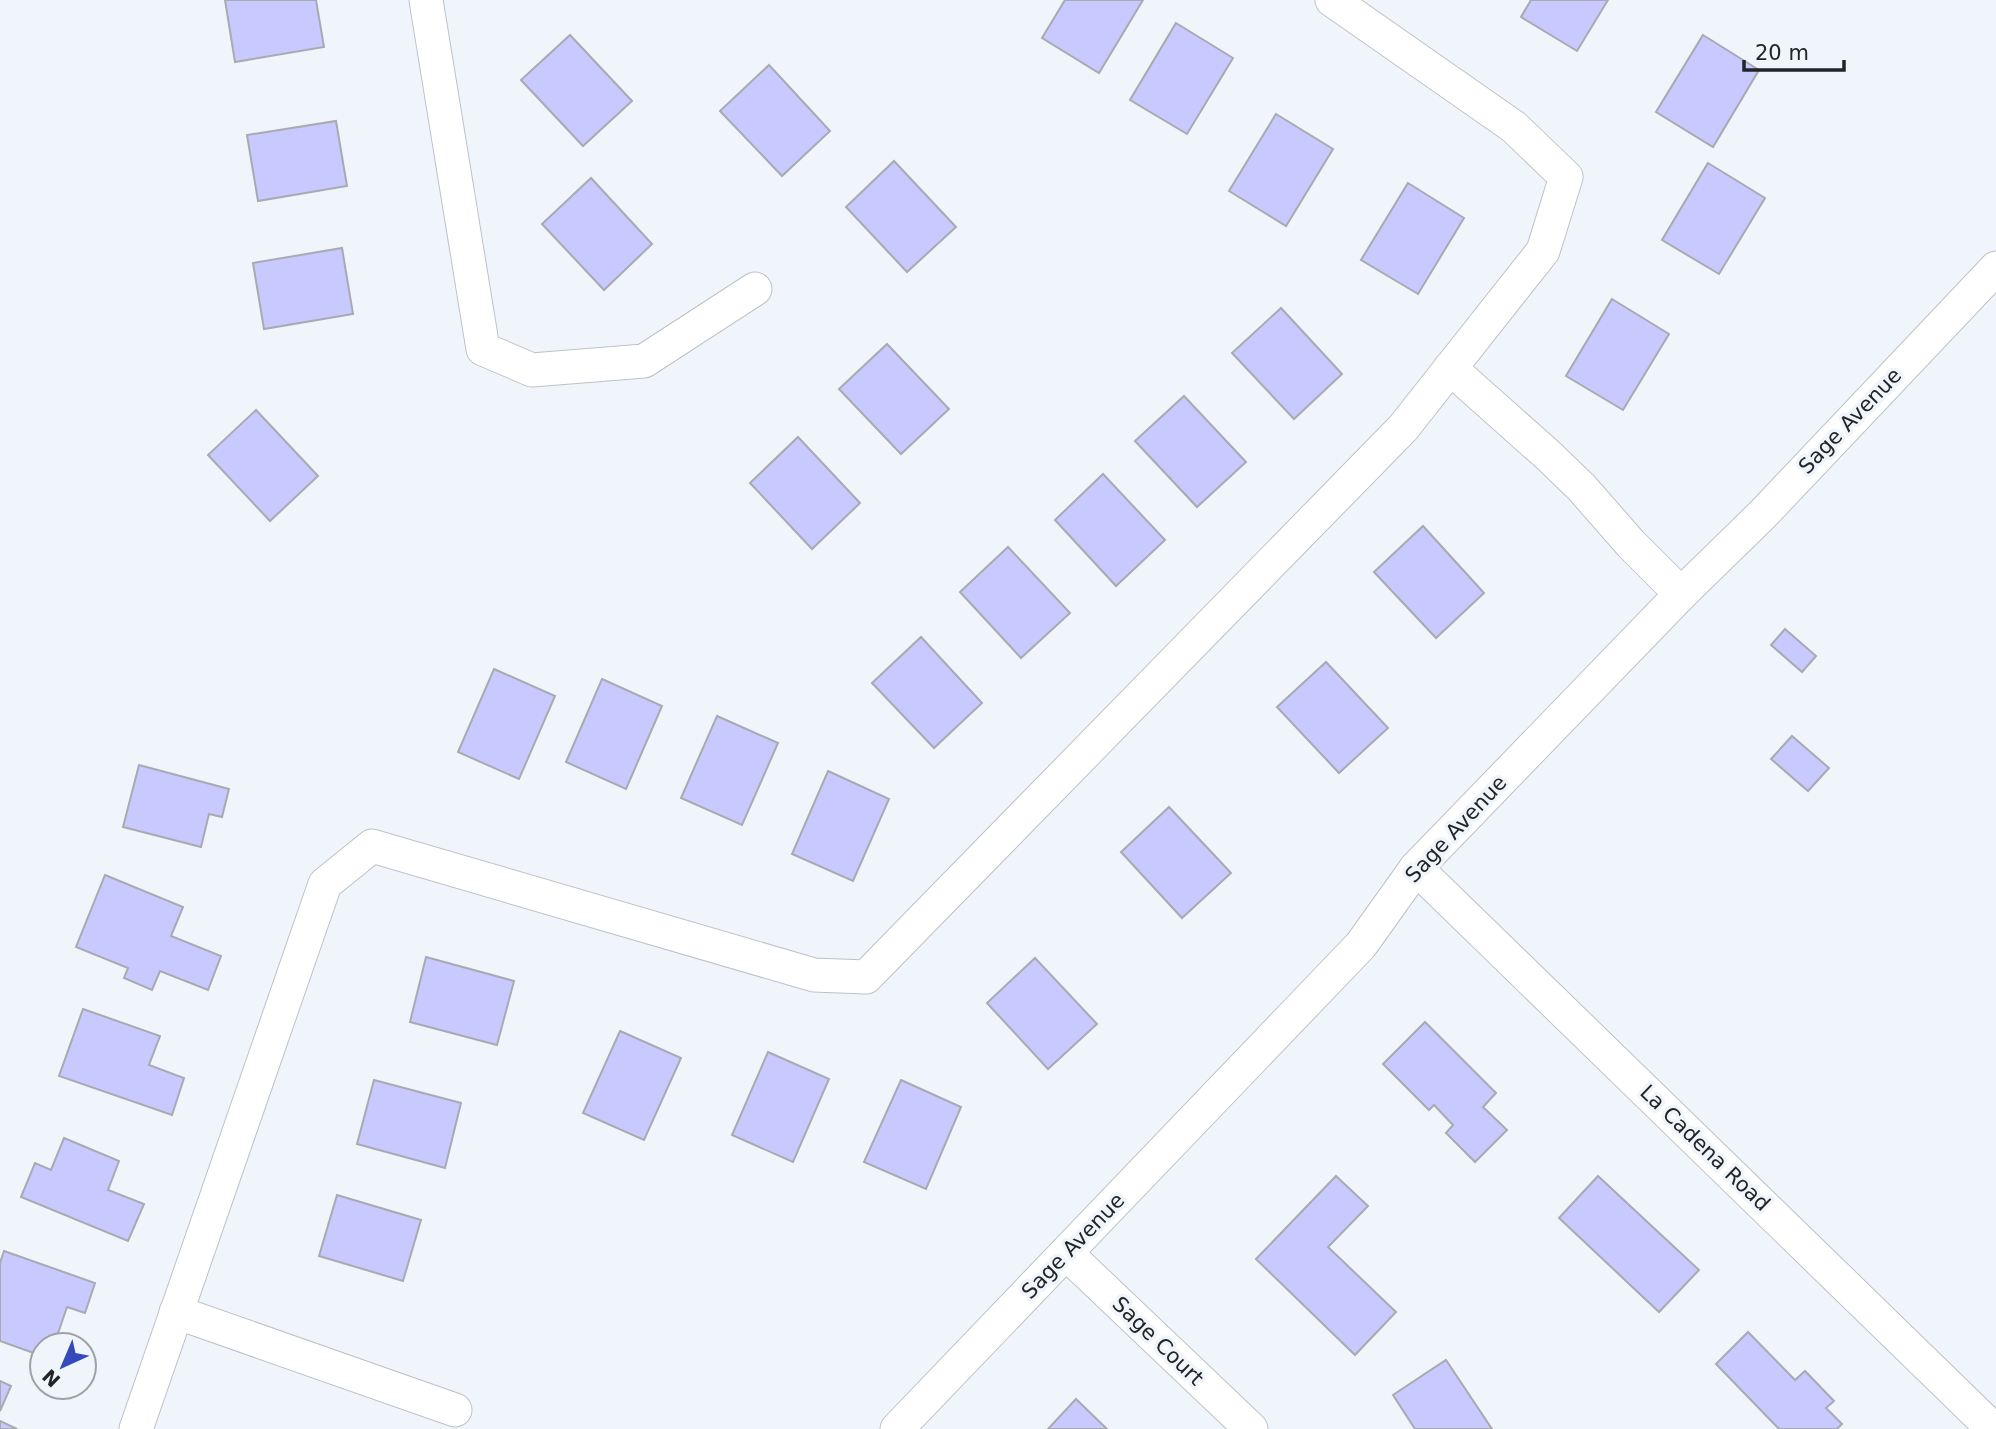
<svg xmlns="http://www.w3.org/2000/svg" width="1996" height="1429" font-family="'DejaVu Sans',sans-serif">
	<rect width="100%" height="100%" fill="#f0f5fb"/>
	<g fill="#c7c9ff" stroke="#a9aab1" stroke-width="2">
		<polygon points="225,0 316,0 324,47 235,62"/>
		<polygon points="1065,0 1143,0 1099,73 1042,38"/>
		<polygon points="1531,0 1608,0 1577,51 1521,17"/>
		<polygon points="1176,23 1233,58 1187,134 1130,100"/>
		<polygon points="570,35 632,101 583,146 521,80"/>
		<polygon points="1703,35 1759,70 1713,147 1656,112"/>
		<polygon points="769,65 830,131 782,176 720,111"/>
		<polygon points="1276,114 1333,149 1286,226 1229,191"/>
		<polygon points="336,121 347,186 258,201 247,135"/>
		<polygon points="894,161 956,227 907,272 846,207"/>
		<polygon points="1708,163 1765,198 1719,274 1662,240"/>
		<polygon points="591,178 652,244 604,290 542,224"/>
		<polygon points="1408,183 1464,218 1418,294 1361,260"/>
		<polygon points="342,248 353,314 264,329 253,263"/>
		<polygon points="1612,299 1669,334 1623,410 1566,376"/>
		<polygon points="1281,308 1342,374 1294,419 1232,353"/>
		<polygon points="887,344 949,409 901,454 839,389"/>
		<polygon points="1184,396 1246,462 1197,507 1135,441"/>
		<polygon points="256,410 318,476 270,521 208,455"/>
		<polygon points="798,437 860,503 812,549 750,483"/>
		<polygon points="1103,474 1165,540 1116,586 1055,520"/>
		<polygon points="1423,526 1484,593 1436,638 1374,572"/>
		<polygon points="1008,547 1070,613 1021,658 960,592"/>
		<polygon points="1785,629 1816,656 1802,672 1771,645"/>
		<polygon points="921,637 982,703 934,748 872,683"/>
		<polygon points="1326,662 1388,728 1339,773 1277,707"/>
		<polygon points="494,669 555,696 519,779 458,752"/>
		<polygon points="602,679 662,706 626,789 566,762"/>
		<polygon points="717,716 778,743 742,825 681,798"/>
		<polygon points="1792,736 1829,768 1808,791 1771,759"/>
		<polygon points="139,765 229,789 222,817 209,814 201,847 123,827"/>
		<polygon points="828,771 889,799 853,881 792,854"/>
		<polygon points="1169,807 1231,873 1182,918 1121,852"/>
		<polygon points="105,875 183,907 171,936 221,956 208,990 160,971 152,990 124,978 128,968 76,947"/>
		<polygon points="426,957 514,981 497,1045 410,1022"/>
		<polygon points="1035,958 1097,1024 1048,1069 987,1003"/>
		<polygon points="83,1009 160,1036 149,1065 184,1078 172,1115 59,1076"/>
		<polygon points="1425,1022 1496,1093 1483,1107 1507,1130 1475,1162 1446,1133 1453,1125 1434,1105 1429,1110 1383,1064"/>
		<polygon points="620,1031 681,1058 644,1140 583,1113"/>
		<polygon points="768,1052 829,1079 793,1162 732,1135"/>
		<polygon points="374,1080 461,1103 445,1168 357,1144"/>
		<polygon points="901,1080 961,1107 926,1189 864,1162"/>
		<polygon points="64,1138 119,1161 108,1190 144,1204 128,1241 21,1197 35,1163 51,1170"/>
		<polygon points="1336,1176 1368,1206 1328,1247 1396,1312 1355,1355 1256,1259"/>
		<polygon points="1598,1176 1699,1270 1659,1312 1559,1218"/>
		<polygon points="337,1195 421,1220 403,1281 319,1256"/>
		<polygon points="4,1251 95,1283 85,1313 67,1307 54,1345 42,1345 42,1356 0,1341 0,1263"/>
		<polygon points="1748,1332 1795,1380 1805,1371 1834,1401 1826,1408 1842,1424 1837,1429 1779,1429 1716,1364"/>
		<polygon points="1446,1360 1492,1429 1415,1429 1393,1395"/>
		<polygon points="0,1381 11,1386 0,1411"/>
		<polygon points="1076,1399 1107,1429 1048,1429"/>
		<polygon points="0,1421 17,1429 0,1429"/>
	</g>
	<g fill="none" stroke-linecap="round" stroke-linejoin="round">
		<g stroke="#bdc2c9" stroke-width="35">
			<g id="minor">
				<polyline points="426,0 483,349 532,370 644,361 755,289"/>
				<polyline points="1450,368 1549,456 1582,488 1631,544 1681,594"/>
				<polyline points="1416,868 1993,1429"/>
				<polyline points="1066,1253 1251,1429"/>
				<polyline points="176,1312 455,1410"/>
				<polyline points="136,1429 325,884 372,846 814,975 866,977 1403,428 1543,251 1566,177 1514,127 1332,0"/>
				<polyline points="897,1429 1361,945 1416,868 1681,594 1763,514 1996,268"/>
			</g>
		</g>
		<use href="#minor" stroke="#fff" stroke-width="33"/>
	</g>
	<g text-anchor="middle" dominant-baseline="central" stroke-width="7" stroke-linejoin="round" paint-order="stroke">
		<g font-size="21" fill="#222427" stroke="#f0f5fb">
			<text transform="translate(1850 421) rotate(-46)">Sage Avenue</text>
			<text transform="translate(1456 829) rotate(-47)">Sage Avenue</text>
			<text transform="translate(1705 1148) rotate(44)">La Cadena Road</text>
			<text transform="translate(1073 1246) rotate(-46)">Sage Avenue</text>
			<text transform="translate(1158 1341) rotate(44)">Sage Court</text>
		</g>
	</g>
	<g transform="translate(63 1366) rotate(224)"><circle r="33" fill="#f0f5fb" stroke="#9ea1a6" stroke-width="2"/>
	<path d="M0-5L12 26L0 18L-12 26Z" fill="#3449ba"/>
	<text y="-10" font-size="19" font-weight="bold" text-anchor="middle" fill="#222427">N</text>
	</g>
	<path d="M1744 60v10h100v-10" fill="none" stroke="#222427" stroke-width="3.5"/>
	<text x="1755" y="60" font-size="21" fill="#222427" stroke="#f0f5fb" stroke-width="5" paint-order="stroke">20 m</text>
</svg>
